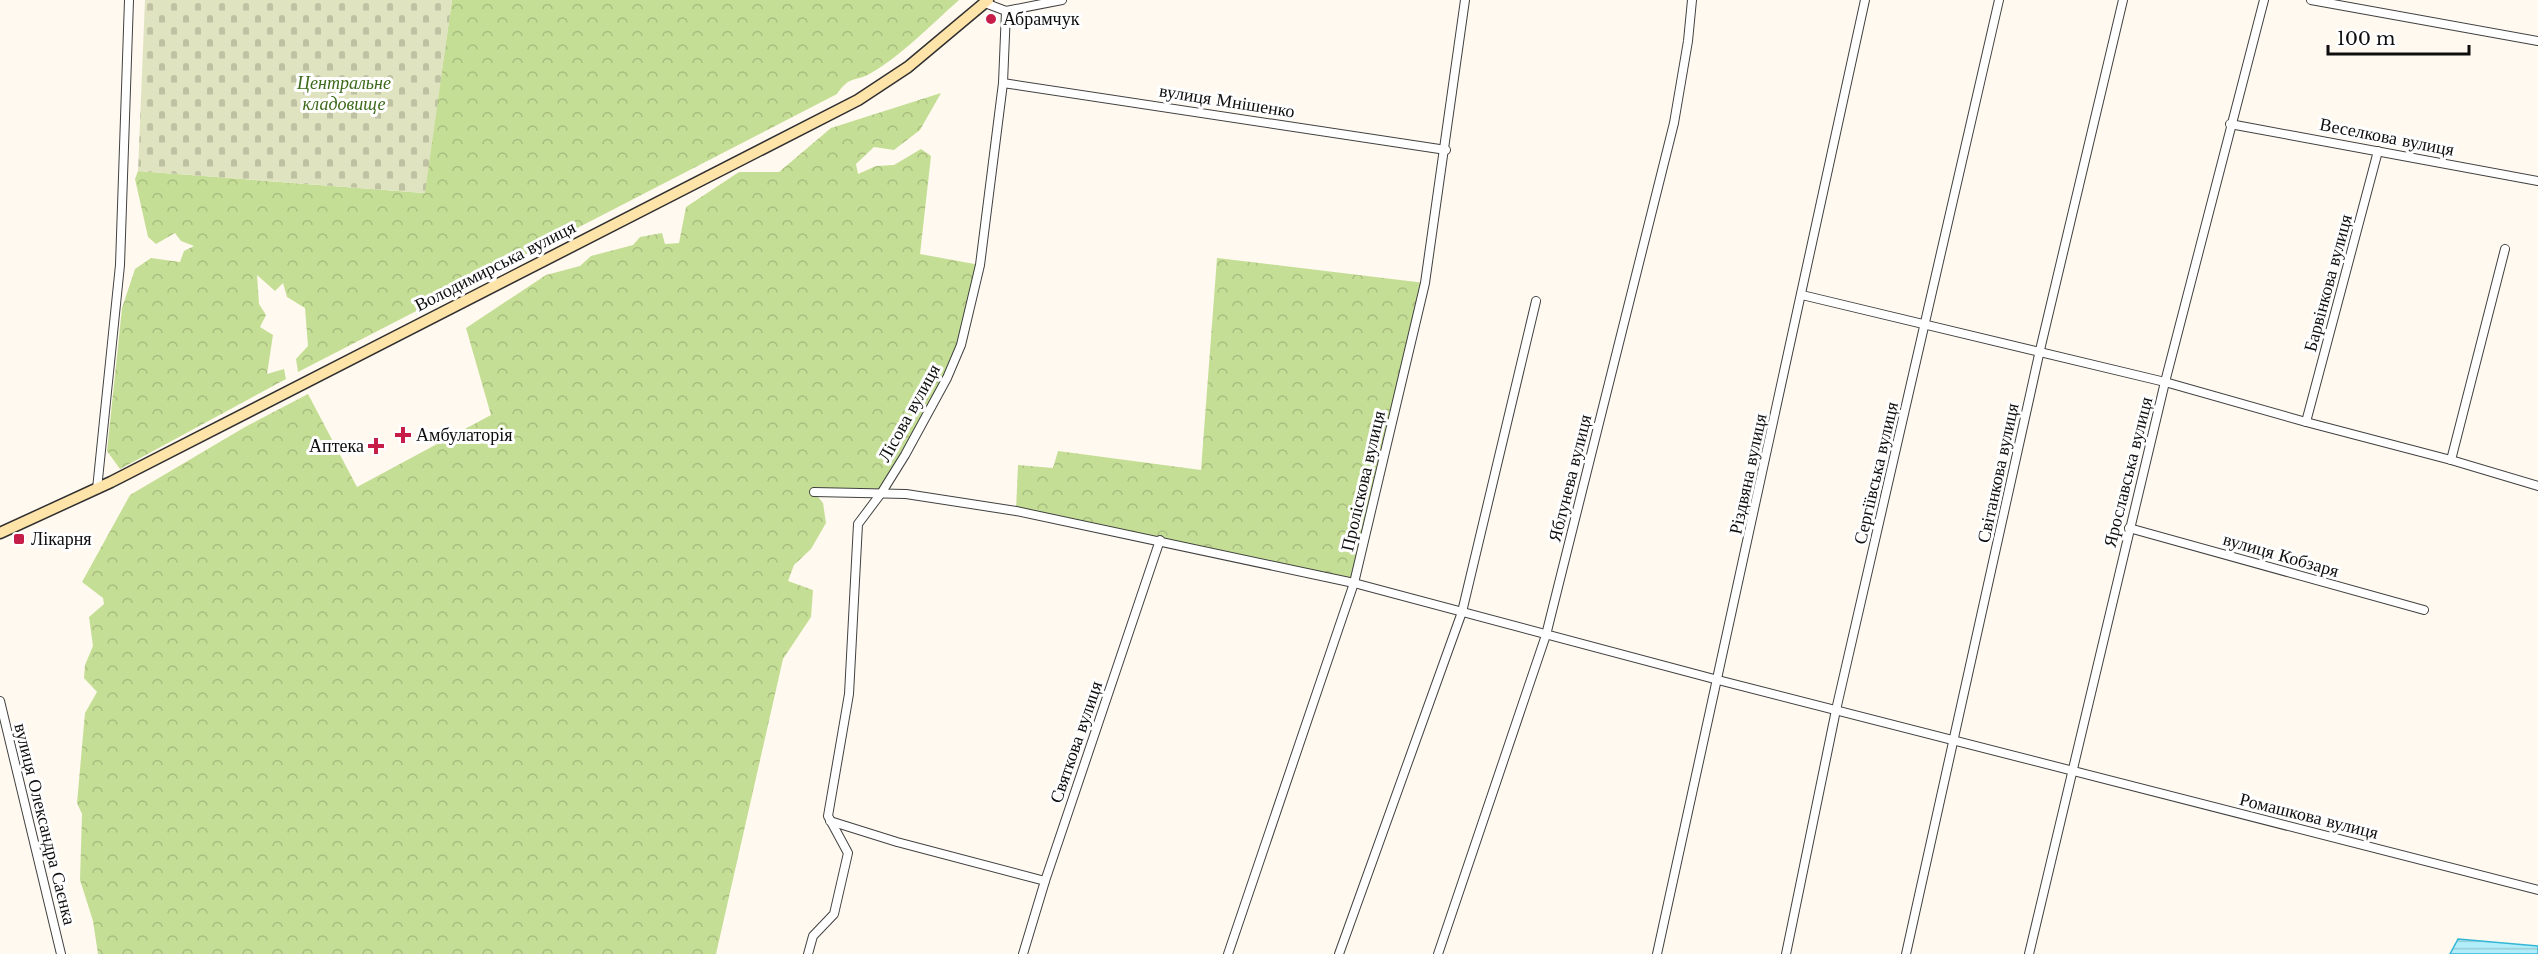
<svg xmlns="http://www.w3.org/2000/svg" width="2538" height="954" font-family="'Libre Baskerville',serif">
	<defs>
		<pattern id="forest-crowns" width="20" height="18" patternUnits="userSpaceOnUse" patternTransform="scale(1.5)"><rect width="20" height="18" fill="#c5de95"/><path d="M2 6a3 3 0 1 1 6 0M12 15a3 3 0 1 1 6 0" fill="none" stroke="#a8bd7f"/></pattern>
		<pattern id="cemetery-stones" width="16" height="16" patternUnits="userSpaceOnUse" patternTransform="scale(1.5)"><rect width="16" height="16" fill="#dfe3bf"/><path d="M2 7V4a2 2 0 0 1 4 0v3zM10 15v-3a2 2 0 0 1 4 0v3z" fill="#bec2a3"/></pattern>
		<pattern id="water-rules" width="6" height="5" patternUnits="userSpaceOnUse" patternTransform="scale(1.5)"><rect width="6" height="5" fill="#b1eefa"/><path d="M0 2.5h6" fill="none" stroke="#97cbd5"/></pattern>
	</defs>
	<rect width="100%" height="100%" fill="#fff9ef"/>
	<g fill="url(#forest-crowns)">
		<path d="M452,0H959C933,23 901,56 871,73C854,83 851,74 837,94L298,372L296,359L308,346L305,308L287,297L283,283L275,291L257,275L259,304L266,315L260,327L273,335L267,374L284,369L286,379L120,469L107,451L122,308L135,269L151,258L180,262L184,251L194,246L181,241L175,233L156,244L148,237L135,179L138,171L424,193Z"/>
		<polygon points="941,93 920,130 894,150 874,147 856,164 858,174 876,166 894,165 921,149 931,156 920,254 980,265 961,345 882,492 814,492 823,503 826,523 811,549 794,565 788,581 813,590 811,617 783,659 716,954 98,954 93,921 80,880 82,814 77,803 85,713 97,692 84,678 85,665 93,646 89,617 104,604 103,598 82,582 130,495 245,427 308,394 357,487 491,415 466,328 546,275 580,266 591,256 633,245 640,237 662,233 665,244 679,243 686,207 739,172 779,172 831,128"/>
		<polygon points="1217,258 1425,283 1354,583 1016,511 1018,465 1053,468 1058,451 1201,470"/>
	</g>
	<polygon fill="url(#cemetery-stones)" points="145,0 452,0 425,193 138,171"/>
	<polygon fill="url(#water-rules)" stroke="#33b6d5" stroke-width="1.5" points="2458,939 2538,946 2538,954 2450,954"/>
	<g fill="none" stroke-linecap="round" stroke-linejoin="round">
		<g stroke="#414141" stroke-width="10">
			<g id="minor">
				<polyline points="2311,0 2538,41"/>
				<polyline points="985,3 1006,11 1062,0"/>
				<polyline points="1003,83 1446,150"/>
				<polyline points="2230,124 2538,181"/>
				<polyline points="1802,295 2165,382 2306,422 2451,460 2538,486"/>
				<polyline points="2306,422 2378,151"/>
				<polyline points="2451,460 2505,249"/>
				<polyline points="97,489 120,265 129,0"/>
				<polyline points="814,492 906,494 1016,511 1354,583 1718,680 2538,890"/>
				<polyline points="2129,528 2424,610"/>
				<polyline points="0,701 61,954"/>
				<polyline points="830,821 897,842 1045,881"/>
				<polyline points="808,954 813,936 834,914 848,853 828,816 849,694 858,524 882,492 905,455 947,378 961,345 980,265 1003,83 1006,11"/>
				<polyline points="1023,954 1045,881 1160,540"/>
				<polyline points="1228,954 1354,583 1425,283 1465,0"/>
				<polyline points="1339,954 1462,612 1536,301"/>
				<polyline points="1438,954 1546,635 1674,123 1688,41 1692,0"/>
				<polyline points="1657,954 1865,0"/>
				<polyline points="1786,954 1836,710 1999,0"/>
				<polyline points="1906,954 2040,350 2123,0"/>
				<polyline points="2029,954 2165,382 2264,0"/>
			</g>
		</g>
		<g stroke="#303030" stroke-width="13">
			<polyline id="secondary" points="0,533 111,482 858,100 908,67 988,0"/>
		</g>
		<use href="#minor" stroke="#fff" stroke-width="8"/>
		<use href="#secondary" stroke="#ffe4aa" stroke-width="10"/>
	</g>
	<g fill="#c71d49" stroke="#fff" stroke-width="2">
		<circle cx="991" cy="19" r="6"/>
		<path d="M400 426h6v6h6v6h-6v6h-6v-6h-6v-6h6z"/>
		<path d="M373 437h6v6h6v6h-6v6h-6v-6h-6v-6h6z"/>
		<rect x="13" y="533" width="12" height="12" rx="3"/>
	</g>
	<g text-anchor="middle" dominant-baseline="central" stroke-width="6" stroke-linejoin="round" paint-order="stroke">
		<g font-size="18" fill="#0e0e0e" stroke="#fff" text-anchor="start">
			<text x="1003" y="19">Абрамчук</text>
			<text x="416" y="435">Амбулаторія</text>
			<text x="364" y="446" text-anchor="end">Аптека</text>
			<text x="31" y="539">Лікарня</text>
		</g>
		<g font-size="18" font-style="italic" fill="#3c6a1a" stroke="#fff">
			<text x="344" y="83">Центральне<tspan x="344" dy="21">кладовище</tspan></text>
		</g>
		<g font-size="18" fill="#0e0e0e" stroke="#fff">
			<text transform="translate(1227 101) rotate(9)">вулиця Мнішенко</text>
			<text transform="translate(2387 137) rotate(11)">Веселкова вулиця</text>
			<text transform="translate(495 266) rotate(-27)">Володимирська вулиця</text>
			<text transform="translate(2328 283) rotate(-75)">Барвінкова вулиця</text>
			<text transform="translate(909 413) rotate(-61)">Лісова вулиця</text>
			<text transform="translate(2128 472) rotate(-76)">Ярославська вулиця</text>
			<text transform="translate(1876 473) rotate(-77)">Сергіївська вулиця</text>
			<text transform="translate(1998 473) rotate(-78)">Світанкова вулиця</text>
			<text transform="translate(1748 474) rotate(-78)">Різдвяна вулиця</text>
			<text transform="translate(1570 478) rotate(-76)">Яблунева вулиця</text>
			<text transform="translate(1363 481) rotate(-77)">Проліскова вулиця</text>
			<text transform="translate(2281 555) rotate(16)">вулиця Кобзаря</text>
			<text transform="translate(1076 742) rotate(-71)">Святкова вулиця</text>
			<text transform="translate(2309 816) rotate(14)">Ромашкова вулиця</text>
			<text transform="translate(45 824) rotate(76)">вулиця Олександра Саєнка</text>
		</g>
	</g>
	<path d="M2328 45v9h141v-9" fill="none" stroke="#0e0e0e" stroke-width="3"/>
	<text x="2337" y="45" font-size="18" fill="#0e0e0e" stroke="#ffffff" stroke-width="4.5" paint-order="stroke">100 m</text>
</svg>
